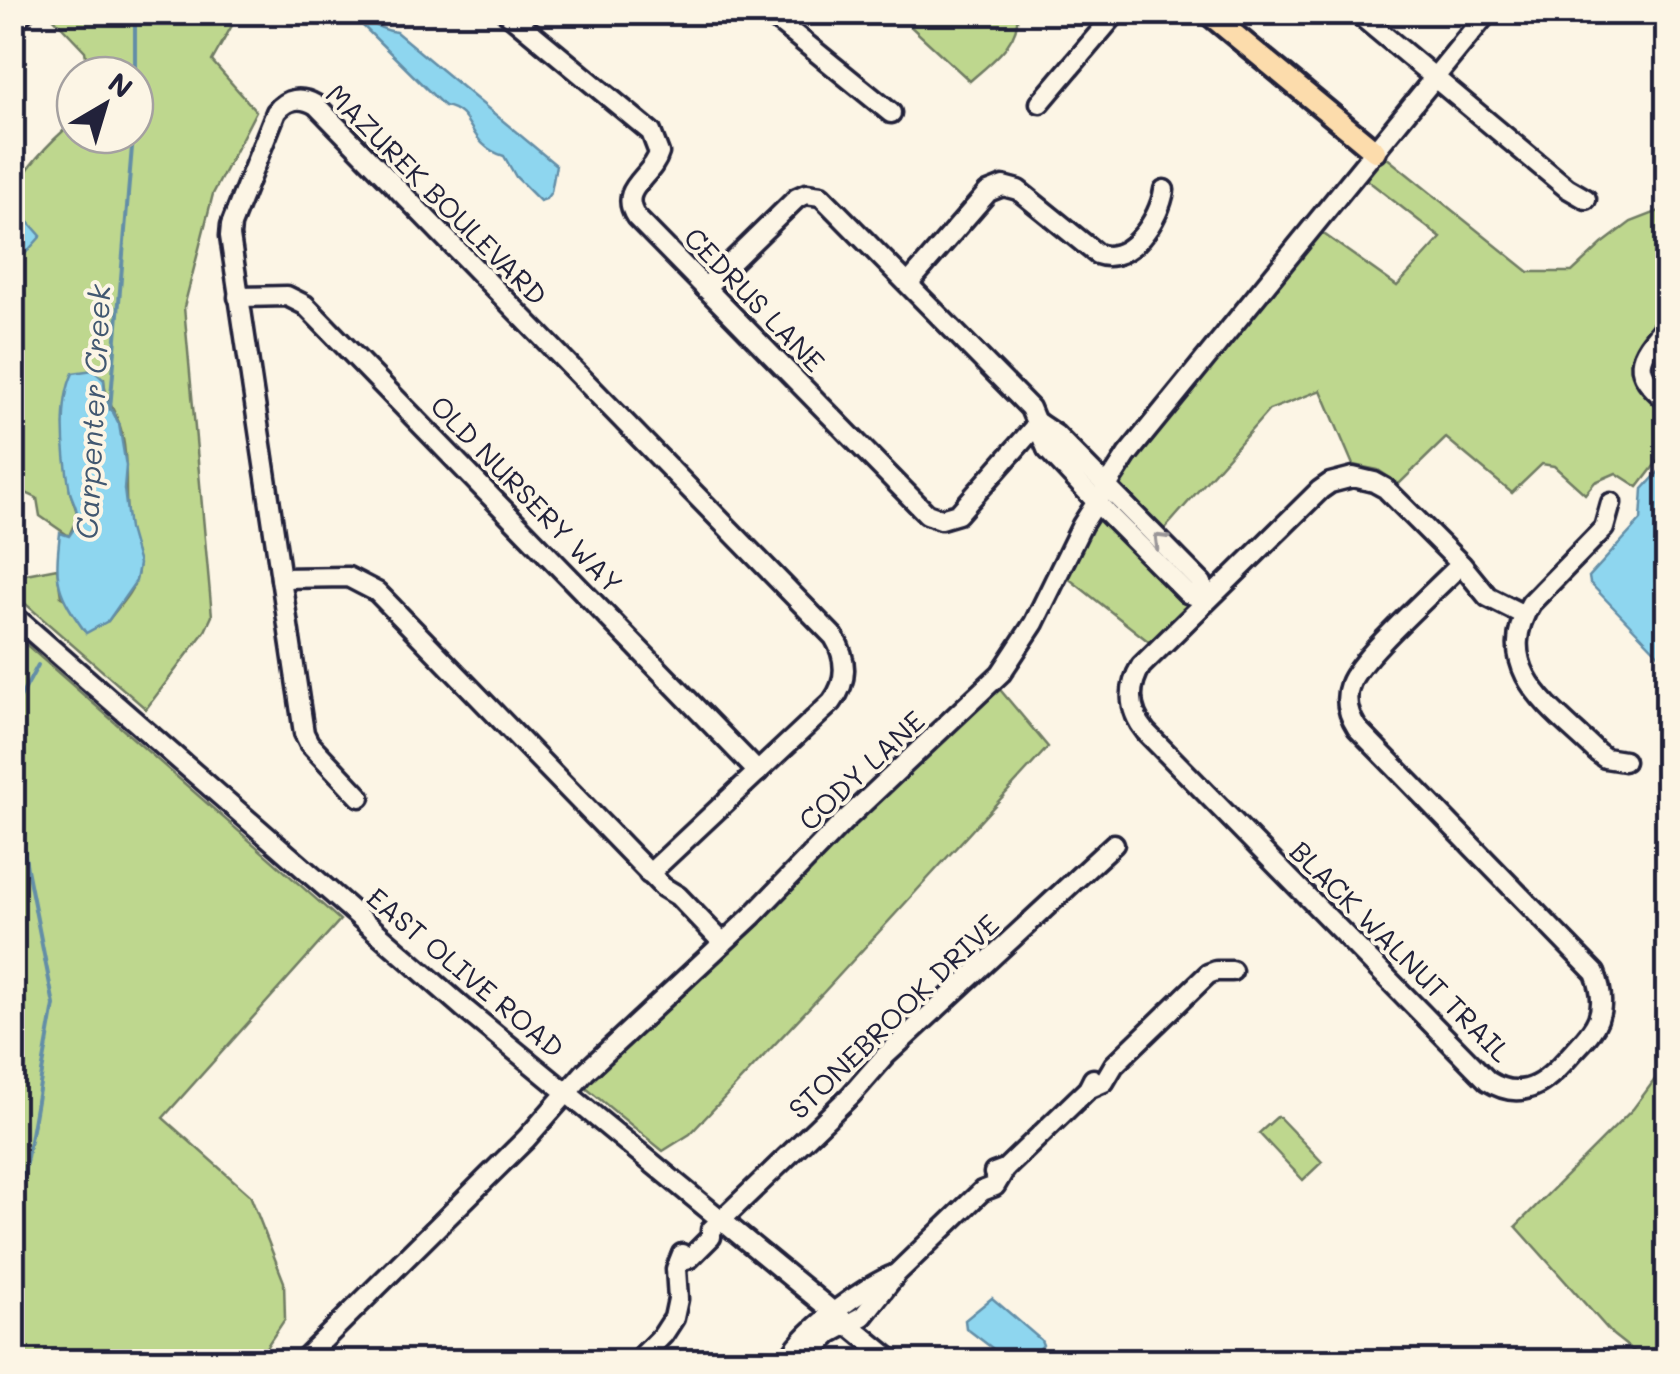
<svg xmlns="http://www.w3.org/2000/svg" width="1680" height="1374" font-family="Mali,sans-serif">
	<rect width="100%" height="100%" fill="#fcf5e5"/>
	<filter id="ink" filterUnits="userSpaceOnUse"><feTurbulence type="fractalNoise" baseFrequency=".01" numOctaves="2"/><feDisplacementMap in="SourceGraphic" scale="20" xChannelSelector="R" yChannelSelector="G"/><feConvolveMatrix kernelMatrix="1 2 1 2 8 2 1 2 1" color-interpolation-filters="sRGB"/></filter>
	<g filter="url(#ink)">
		<g fill="#bed78e" stroke="#707c64" stroke-width="2.5">
			<path d="M49,13H239L212,61L256,111L213,194L184,307L212,616L205,631L146,709L13,593V585L21,575L57,568L61,597L108,621C118,607 133,592 137,576C141,560 132,546 129,531C122,496 131,458 119,423C113,407 105,398 104,380L64,424L70,492L78,515L69,536L40,516L37,498L13,487V267L40,236L13,204C13,177 55,137 75,121V135H135V75H89L85,51Z"/>
			<path d="M896,13H1017C1021,42 990,63 970,81Z"/>
			<polygon points="1381,153 1529,272 1572,272 1602,244 1631,222 1667,208 1667,310 1634,369 1642,388 1667,410 1667,449 1638,487 1616,473 1595,482 1585,494 1554,466 1542,464 1512,493 1446,438 1399,484 1378,470 1353,465 1321,390 1269,410 1162,532 1114,484 1318,230 1397,286 1441,238 1362,176"/>
			<polygon points="1097,512 1193,602 1153,645 1063,574"/>
			<polygon points="13,633 340,920 163,1118 250,1195 284,1282 285,1319 257,1361 13,1361"/>
			<polygon points="997,686 1048,747 823,993 690,1134 663,1151 581,1084"/>
			<polygon points="1667,1063 1667,1361 1646,1361 1613,1335 1516,1226 1633,1109"/>
			<polygon points="1278,1116 1322,1162 1303,1180 1259,1133"/>
		</g>
		<g fill="#8ed6ef" stroke="#638ea7" stroke-width="2.5">
			<path d="M349,12C366,19 379,30 396,32L556,165L551,192L546,199L540,201L516,177L504,156C466,145 476,111 444,106Z"/>
			<polygon points="13,204 41,236 13,267"/>
			<path d="M93,370L104,380L105,397L119,424L126,466L124,489L129,529L139,564L136,581L108,621L86,633C57,592 54,584 60,533L69,536C73,531 78,522 77,514C77,507 72,499 70,492C64,457 58,405 73,373Z"/>
			<polygon points="1667,463 1667,663 1590,583 1589,577 1641,520 1643,489"/>
			<polygon points="992,1298 1041,1340 1043,1345 1029,1361 1009,1361 966,1328 965,1320"/>
		</g>
		<g fill="none" stroke-linecap="round" stroke-linejoin="round">
			<g stroke="#638ea7" stroke-width="4">
				<polyline points="135,12 135,110"/>
				<polyline points="110,409 133,135"/>
				<polyline points="12,722 19,700 38,665"/>
				<polyline points="12,765 27,869 54,1005 12,1242"/>
			</g>
			<g stroke="#22223b" stroke-width="25">
				<g id="minor">
					<path d="M506,12L651,132L659,153C652,178 617,188 636,217L927,514L941,519L958,514L1038,423"/>
					<polyline points="767,12 891,113"/>
					<polyline points="1356,12 1567,188 1586,199"/>
					<polyline points="12,24 24,12"/>
					<polyline points="1040,103 1117,12"/>
					<path d="M909,283L988,192L1003,186L1018,190L1097,254C1130,266 1160,218 1164,190"/>
					<polyline points="705,288 797,198 806,194 821,196 1030,408 1047,449 1107,513 1187,593 1207,600"/>
					<polyline points="238,297 287,296 305,305 758,772"/>
					<path d="M1668,322C1638,358 1628,368 1668,402"/>
					<polyline points="1038,423 1056,435 1202,583 1207,600"/>
					<path d="M1611,503L1604,528L1531,603C1490,670 1553,709 1597,752L1605,758L1624,761"/>
					<path d="M1461,564C1438,588 1359,658 1350,684C1344,700 1348,714 1357,728L1595,973C1601,988 1604,1003 1598,1019C1593,1032 1583,1041 1574,1051C1550,1078 1526,1105 1488,1081L1146,732C1129,711 1127,689 1141,666L1320,490L1330,483L1353,477L1374,482L1385,488L1461,564L1488,597L1524,615"/>
					<polyline points="281,578 348,577 377,592 663,887 678,896 723,943"/>
					<polyline points="12,614 467,1011 894,1362"/>
					<path d="M360,797L309,743L304,733L230,236L231,225L276,112C287,98 301,96 316,105L834,637C847,659 848,681 832,702L649,874"/>
					<polyline points="1088,1089 1104,1082 1114,1065 1208,974 1216,971 1232,971"/>
					<polyline points="994,1173 1005,1169 1088,1089 1093,1079"/>
					<polyline points="680,1261 690,1258 711,1237 711,1230 851,1095 885,1056 1114,844"/>
					<polyline points="301,1362 526,1139 585,1072 752,916 842,823 1001,673 1034,623 1082,525 1127,455 1488,12"/>
					<polyline points="636,1362 663,1335 674,1318 678,1299 676,1269 682,1254"/>
					<path d="M788,1362C797,1334 869,1283 896,1274"/>
					<polyline points="801,1362 831,1333 863,1316 897,1273 982,1191 995,1186 1005,1169"/>
				</g>
			</g>
			<g stroke="#22223b" stroke-width="28">
				<polyline id="major" points="1207,12 1375,151"/>
			</g>
			<use href="#minor" stroke="#fcf5e5" stroke-width="18"/>
			<use href="#major" stroke="#fcdcac" stroke-width="20"/>
		</g>
		<defs><path id="oneway-chevron" d="M-2-3.5L2.5 0L-2 3.5" fill="none" stroke-width="1.6" stroke-linecap="round" stroke-linejoin="round" transform="scale(2.5)"/></defs>
		<use stroke="#9a9698" href="#oneway-chevron" transform="translate(1160 540) rotate(-135)"/>
	</g>
	<g text-anchor="middle" dominant-baseline="central" stroke-width="8" stroke-linejoin="round" paint-order="stroke">
		<g font-size="28" fill="#22223b" stroke="#fcf5e5">
			<text transform="translate(437 194) rotate(45)">MAZUREK BOULEVARD</text>
			<text transform="translate(755 299) rotate(46)">CEDRUS LANE</text>
			<text transform="translate(527 494) rotate(46)">OLD NURSERY WAY</text>
			<text transform="translate(861 770) rotate(-43)">CODY LANE</text>
			<text transform="translate(1401 951) rotate(45)">BLACK WALNUT TRAIL</text>
			<text transform="translate(466 972) rotate(40)">EAST OLIVE ROAD</text>
			<text transform="translate(893 1016) rotate(-44)">STONEBROOK DRIVE</text>
		</g>
		<g font-size="30" font-style="italic" fill="#425871" stroke="#fcf5e5">
			<text transform="translate(92 412) rotate(-87)">Carpenter Creek</text>
		</g>
	</g>
	<rect width="1680" height="1374" fill="none" stroke="#fcf5e5" stroke-width="50"/>
	<rect x="25" y="25" width="1630" height="1324" fill="none" stroke="#22223b" stroke-width="4" filter="url(#ink)"/>
	<g transform="translate(105 105) rotate(38)"><circle r="48" fill="#fcf5e5" stroke="#a5a1a1" stroke-width="2.5"/>
	<path d="M0-8L18 38L0 25L-18 38Z" fill="#22223b"/>
	<text y="-15" font-size="28" font-weight="bold" text-anchor="middle" fill="#22223b">N</text>
	</g>
</svg>
